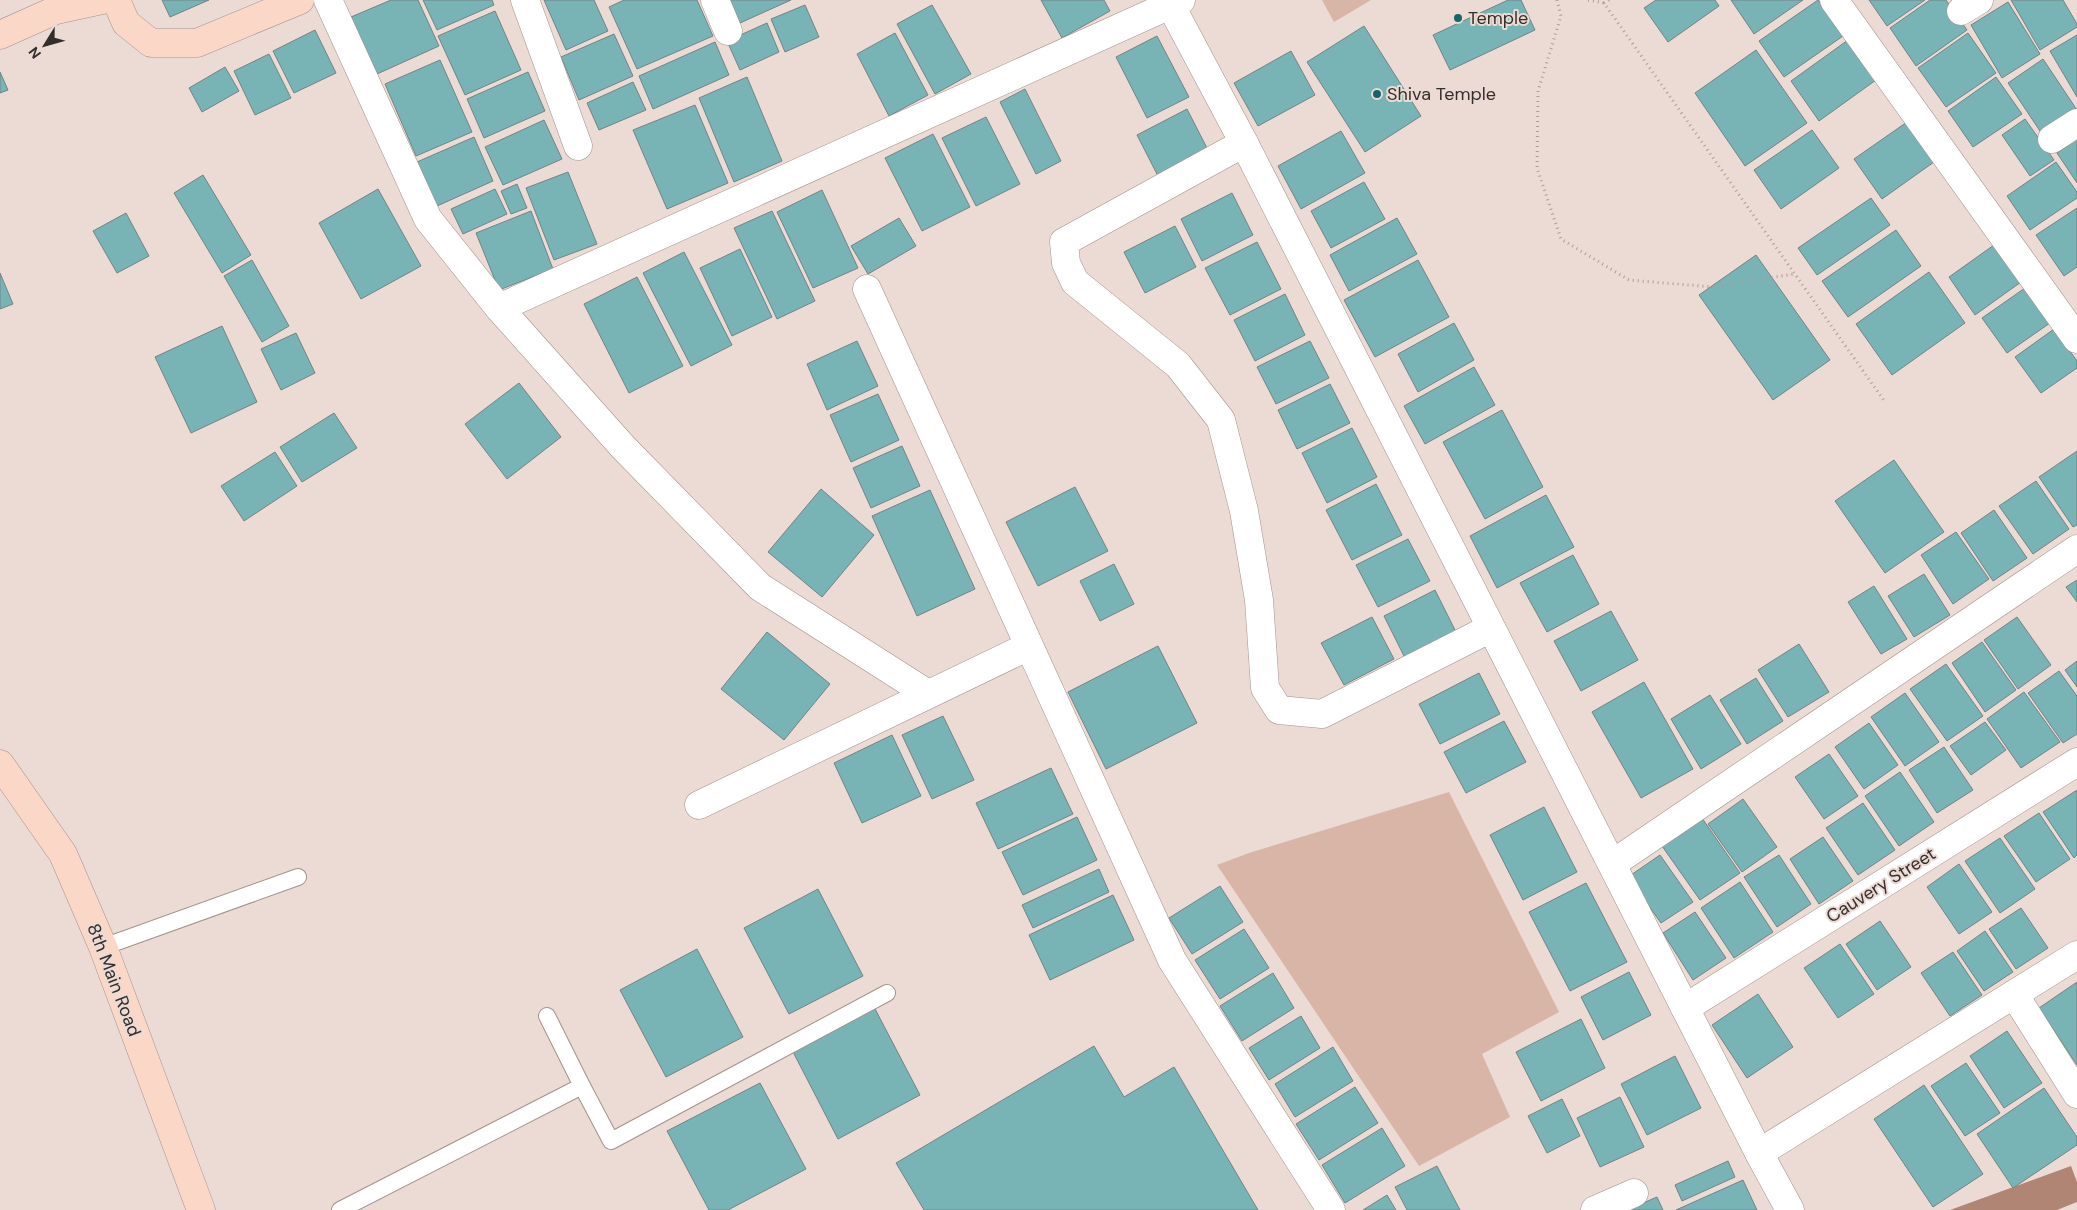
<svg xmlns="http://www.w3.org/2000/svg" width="2077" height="1210" font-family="'DM Sans',sans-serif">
	<rect width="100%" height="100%" fill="#ecdad4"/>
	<g fill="#d9b5a7">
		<polygon points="1322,0 1371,0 1334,22"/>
		<polygon points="1449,792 1559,1012 1482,1054 1510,1117 1419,1166 1217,865 1249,853"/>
	</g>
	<polygon fill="#b18573" points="2071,1166 2077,1182 2077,1202 2057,1210 1950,1210"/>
	<g fill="#78b3b6" stroke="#728485">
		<polygon points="162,0 209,0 170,17"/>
		<polygon points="391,0 418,0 439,46 377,74 351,17"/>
		<polygon points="423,0 492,0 494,5 437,30"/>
		<polygon points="544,0 594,0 608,31 566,50"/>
		<polygon points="624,0 697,0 713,36 637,69 609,7"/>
		<polygon points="730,0 791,0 740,23"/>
		<polygon points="1041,0 1104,0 1110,11 1062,38"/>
		<polygon points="1508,0 1521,0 1535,30 1450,70 1433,35"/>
		<polygon points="1656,0 1715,0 1719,6 1668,42 1644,8"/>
		<polygon points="1731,0 1803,0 1754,34"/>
		<polygon points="1818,0 1843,36 1784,77 1759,41"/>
		<polygon points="1869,0 1925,0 1887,26"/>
		<polygon points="1930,0 1946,0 1967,30 1916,66 1890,28"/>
		<polygon points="2011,0 2063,0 2077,24 2077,27 2040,50"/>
		<polygon points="2008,2 2040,54 2002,78 1971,25"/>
		<polygon points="805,5 819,37 785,52 771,19"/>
		<polygon points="932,5 971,74 935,94 897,24"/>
		<polygon points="495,11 521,70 465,95 438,36"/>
		<polygon points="767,23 779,52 740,70 727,41"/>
		<polygon points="1364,26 1421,116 1365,152 1307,62"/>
		<polygon points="315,30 336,73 294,93 273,51"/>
		<polygon points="895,33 928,95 889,116 857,54"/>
		<polygon points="1968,33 1996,73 1946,107 1918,68"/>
		<polygon points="614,34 633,76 579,100 561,57"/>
		<polygon points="2077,35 2077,97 2050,51"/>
		<polygon points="1157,36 1189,97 1147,118 1116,57"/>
		<polygon points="1848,40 1876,80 1819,121 1791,81"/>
		<polygon points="715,42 729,75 653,109 639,76"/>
		<polygon points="1756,50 1807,123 1745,166 1695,93"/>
		<polygon points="1291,51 1315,95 1258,126 1234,83"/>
		<polygon points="269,54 291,98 255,115 234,71"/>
		<polygon points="2043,59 2077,110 2042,134 2008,83"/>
		<polygon points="440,60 472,132 416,156 385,84"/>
		<polygon points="225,67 239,91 202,112 189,88"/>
		<polygon points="0,72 8,90 0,93"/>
		<polygon points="528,72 545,111 484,138 467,99"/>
		<polygon points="747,77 782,161 734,182 699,98"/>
		<polygon points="1996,77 2022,114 1973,147 1948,111"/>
		<polygon points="633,82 646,110 599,130 587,103"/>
		<polygon points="1025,89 1061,161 1036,174 1000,102"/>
		<polygon points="695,105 728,183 667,209 633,130"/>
		<polygon points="1187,109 1209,152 1159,178 1137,135"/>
		<polygon points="986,117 1020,184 976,206 942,138"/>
		<polygon points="2025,119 2054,160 2030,176 2002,135"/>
		<polygon points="544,120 562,159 503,185 485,147"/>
		<polygon points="1907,122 1934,162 1882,199 1854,159"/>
		<polygon points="1812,130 1839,168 1781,209 1754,170"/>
		<polygon points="1341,131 1365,173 1301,209 1278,166"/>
		<polygon points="933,134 970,207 922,231 885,158"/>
		<polygon points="474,137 493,181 437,206 417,162"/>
		<polygon points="2077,139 2077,183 2057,153"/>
		<polygon points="2056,162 2077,192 2077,198 2030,230 2007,196"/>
		<polygon points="568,172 597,244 554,260 526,188"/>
		<polygon points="203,175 251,255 222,273 174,193"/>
		<polygon points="1364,182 1385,219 1331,248 1311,211"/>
		<polygon points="517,184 527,208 511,214 501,191"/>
		<polygon points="378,189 421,266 361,299 319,223"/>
		<polygon points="495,189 507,214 463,234 451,209"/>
		<polygon points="822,190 858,268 813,288 777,212"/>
		<polygon points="1232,193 1253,235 1202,261 1181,219"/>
		<polygon points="1871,198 1890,225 1817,275 1798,248"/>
		<polygon points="2077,208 2077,267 2064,276 2036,235"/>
		<polygon points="531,211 553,269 499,290 476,233"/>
		<polygon points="772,211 815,301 777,319 734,228"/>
		<polygon points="126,213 149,256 117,273 93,231"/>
		<polygon points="899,218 916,246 868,274 851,246"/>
		<polygon points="1397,218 1417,254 1349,291 1330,255"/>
		<polygon points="1175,226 1196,267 1145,293 1124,252"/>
		<polygon points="1896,230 1921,266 1848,317 1822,281"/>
		<polygon points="1257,242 1281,289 1230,315 1205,268"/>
		<polygon points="1994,245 2021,282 1975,315 1949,277"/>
		<polygon points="740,249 772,317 732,336 700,268"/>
		<polygon points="684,252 732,345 691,366 643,273"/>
		<polygon points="1756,255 1830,360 1773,400 1699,295"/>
		<polygon points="252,260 289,326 262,342 224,276"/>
		<polygon points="1418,260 1449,317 1375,357 1344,300"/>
		<polygon points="1929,272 1965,323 1892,375 1856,324"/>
		<polygon points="0,273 13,304 0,309"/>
		<polygon points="637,277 683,366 629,393 584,304"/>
		<polygon points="2025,288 2050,323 2007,353 1982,318"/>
		<polygon points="1285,294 1305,335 1255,361 1234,320"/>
		<polygon points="1454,323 1474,360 1418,392 1398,354"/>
		<polygon points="222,326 257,402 191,433 155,357"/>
		<polygon points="2054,329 2077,361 2077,368 2041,393 2015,357"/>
		<polygon points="296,333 315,373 281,390 261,349"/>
		<polygon points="857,341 878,386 827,410 807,364"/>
		<polygon points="1310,341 1329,378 1276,404 1257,367"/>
		<polygon points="1474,367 1495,405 1425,444 1404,406"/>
		<polygon points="519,383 561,437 507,479 465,424"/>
		<polygon points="1330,384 1350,423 1297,449 1278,410"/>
		<polygon points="878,394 899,440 851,462 830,415"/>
		<polygon points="1502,410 1543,487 1485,519 1443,442"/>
		<polygon points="334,413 357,448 302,482 280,447"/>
		<polygon points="1352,428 1377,477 1327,503 1302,453"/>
		<polygon points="902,446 920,486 871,508 853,468"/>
		<polygon points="2077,451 2077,525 2073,527 2039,477"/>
		<polygon points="275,452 297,486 244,521 221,486"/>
		<polygon points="1894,460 1944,532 1885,573 1835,501"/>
		<polygon points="2036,481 2069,529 2033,554 1999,506"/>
		<polygon points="1376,484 1402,535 1352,560 1326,510"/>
		<polygon points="1075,487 1108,551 1038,586 1006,522"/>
		<polygon points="821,489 874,535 822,597 768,552"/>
		<polygon points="930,490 975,589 917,616 872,516"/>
		<polygon points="1546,495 1574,547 1497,588 1470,536"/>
		<polygon points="1994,510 2027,558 1993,581 1961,533"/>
		<polygon points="1956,532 1989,579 1953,604 1921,555"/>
		<polygon points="1408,539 1430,581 1378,607 1356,565"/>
		<polygon points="1573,555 1599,604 1547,632 1520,583"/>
		<polygon points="1114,564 1134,604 1100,621 1080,581"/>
		<polygon points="1924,574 1950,615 1914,637 1888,596"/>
		<polygon points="2077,580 2077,602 2066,587"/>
		<polygon points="1874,586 1907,639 1881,654 1848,602"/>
		<polygon points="1435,590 1456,632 1405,658 1384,616"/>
		<polygon points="1611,611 1638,660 1581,691 1554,641"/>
		<polygon points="1372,617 1394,659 1344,685 1321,643"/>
		<polygon points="2017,617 2051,665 2018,689 1984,640"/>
		<polygon points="767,632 830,684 784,740 721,689"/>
		<polygon points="1982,642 2016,690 1985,712 1952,663"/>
		<polygon points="1799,644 1829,692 1788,717 1758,670"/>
		<polygon points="1158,646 1197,723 1106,769 1068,692"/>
		<polygon points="2077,661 2077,687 2065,670"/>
		<polygon points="1946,664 1983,716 1947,741 1910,689"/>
		<polygon points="2059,671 2077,696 2077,734 2063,743 2028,693"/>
		<polygon points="1479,673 1500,714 1440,744 1419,704"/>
		<polygon points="1756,678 1783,721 1747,744 1720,700"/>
		<polygon points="1644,682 1693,769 1641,798 1592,712"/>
		<polygon points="2024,692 2060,742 2021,768 1987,719"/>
		<polygon points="1905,693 1939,742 1905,766 1871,717"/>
		<polygon points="1710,695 1741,744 1701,769 1671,719"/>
		<polygon points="943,716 974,780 932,799 902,735"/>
		<polygon points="1504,721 1526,762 1466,793 1444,752"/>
		<polygon points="1985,722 2006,750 1971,775 1950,746"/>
		<polygon points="1869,723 1898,765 1864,789 1835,747"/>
		<polygon points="892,735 921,796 862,823 834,763"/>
		<polygon points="1944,747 1973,790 1937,813 1909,770"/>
		<polygon points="1829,754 1858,796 1824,819 1795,777"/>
		<polygon points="1051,768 1073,814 998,849 976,803"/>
		<polygon points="1900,772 1934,822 1899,846 1865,796"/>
		<polygon points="2077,790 2077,855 2074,858 2043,812"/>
		<polygon points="1743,799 1777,847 1742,872 1708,824"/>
		<polygon points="1863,803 1895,850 1858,875 1826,828"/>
		<polygon points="1544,807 1577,872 1523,900 1490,835"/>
		<polygon points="2039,813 2070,859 2036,882 2004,836"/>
		<polygon points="1077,817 1097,860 1023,895 1002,852"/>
		<polygon points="1702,818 1740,873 1700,900 1662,846"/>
		<polygon points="1823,837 1853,881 1819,904 1790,859"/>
		<polygon points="2000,838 2035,889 2000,913 1965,861"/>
		<polygon points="1660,855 1693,902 1661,923 1628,877"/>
		<polygon points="1779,855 1811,904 1777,927 1744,877"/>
		<polygon points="1959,864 1992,912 1959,934 1927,887"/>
		<polygon points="1099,869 1109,892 1033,928 1022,905"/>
		<polygon points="1740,882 1773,932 1734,958 1701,908"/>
		<polygon points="1586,883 1627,962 1570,991 1529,912"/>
		<polygon points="1220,886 1243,922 1192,954 1169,918"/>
		<polygon points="818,889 863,976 789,1014 744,928"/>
		<polygon points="1113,895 1134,940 1050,980 1029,935"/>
		<polygon points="2021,908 2048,948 2016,969 1989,929"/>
		<polygon points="1695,912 1726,958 1693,980 1663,933"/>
		<polygon points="1880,921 1911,967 1877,990 1846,944"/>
		<polygon points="1244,929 1269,968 1220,999 1195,960"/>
		<polygon points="1985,931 2013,972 1984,991 1957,951"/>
		<polygon points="1840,944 1874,994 1838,1018 1804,968"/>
		<polygon points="697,949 743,1037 666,1077 620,990"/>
		<polygon points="1953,952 1982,995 1950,1016 1921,973"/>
		<polygon points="1629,972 1651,1015 1603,1040 1581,997"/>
		<polygon points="1273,973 1294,1008 1242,1041 1220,1006"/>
		<polygon points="2077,982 2077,1065 2039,1008"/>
		<polygon points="1758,994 1793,1047 1747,1078 1712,1025"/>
		<polygon points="873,1005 920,1095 838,1139 791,1048"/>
		<polygon points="1301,1016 1320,1048 1269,1080 1249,1048"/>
		<polygon points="1581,1019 1605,1068 1541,1101 1516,1052"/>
		<polygon points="2007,1031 2042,1083 2004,1108 1970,1056"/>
		<polygon points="1094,1046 1124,1097 1174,1067 1258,1210 924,1210 896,1163"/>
		<polygon points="1333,1047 1353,1081 1295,1117 1275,1084"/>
		<polygon points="1675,1056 1701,1108 1647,1135 1621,1084"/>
		<polygon points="1966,1063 2000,1113 1965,1136 1931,1086"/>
		<polygon points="760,1083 806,1169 728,1210 709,1210 667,1131"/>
		<polygon points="1924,1085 1983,1174 1933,1207 1874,1119"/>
		<polygon points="1355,1087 1378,1123 1319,1160 1296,1124"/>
		<polygon points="2044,1088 2077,1137 2077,1145 2013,1188 1977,1134"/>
		<polygon points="1620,1097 1644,1147 1600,1167 1577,1118"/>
		<polygon points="1562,1099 1580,1136 1547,1153 1528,1116"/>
		<polygon points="1382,1128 1405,1166 1345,1203 1322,1165"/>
		<polygon points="1728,1161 1735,1177 1682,1201 1675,1185"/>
		<polygon points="1437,1166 1460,1210 1407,1210 1395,1187"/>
		<polygon points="1743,1180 1757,1210 1676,1210"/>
		<polygon points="1387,1195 1396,1210 1363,1210"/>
		<polygon points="1657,1197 1663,1210 1627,1210"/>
	</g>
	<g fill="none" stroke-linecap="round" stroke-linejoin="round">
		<g stroke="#a2938c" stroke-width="18">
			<g id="lane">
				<polyline points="103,947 298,877"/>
				<polyline points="547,1016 582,1086"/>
				<polyline points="340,1210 582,1086 611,1141 887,993"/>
			</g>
		</g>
		<g stroke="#a2938c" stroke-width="29">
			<g id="street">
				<polyline points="328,0 428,219 499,308 623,447 760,587 928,694"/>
				<polyline points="525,0 578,146"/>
				<polyline points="715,0 728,31"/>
				<polyline points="1834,0 2077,339"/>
				<polyline points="1171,6 1244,143 1759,1153 2077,955"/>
				<polyline points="1961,11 1979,0"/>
				<polyline points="2052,139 2077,123"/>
				<polyline points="1244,143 1064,242 1066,263 1075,282 1178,365 1221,420 1244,511 1259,600 1265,688 1279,710 1322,714 1491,628"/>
				<polyline points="867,289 1172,960 1331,1210"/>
				<polyline points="499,308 1181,0"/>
				<polyline points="699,805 1029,646"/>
				<polyline points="1612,864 2077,549"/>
				<polyline points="2014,994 2077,1094"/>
				<polyline points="1685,1008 2077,762"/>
				<polyline points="1759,1153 1790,1210"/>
				<polyline points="1595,1210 1634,1193"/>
			</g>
		</g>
		<g stroke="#a2938c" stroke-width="29">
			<g id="secondary">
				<polyline points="116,0 126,23 151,43 197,43 300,0"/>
				<polyline points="0,35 56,10 102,0"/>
				<polyline points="0,764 63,854 103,947 201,1210"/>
			</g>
		</g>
		<g stroke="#ab9d98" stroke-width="3" stroke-dasharray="1 4" stroke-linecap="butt">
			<polyline points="1557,0 1561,16 1538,91 1537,168 1561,239 1629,280 1713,287 1794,274"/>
			<polyline points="1588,0 1604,3"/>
			<polyline points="1609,0 1604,3 1885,402"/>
		</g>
		<use href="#lane" stroke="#fff" stroke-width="16"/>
		<use href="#street" stroke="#fff" stroke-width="28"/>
		<use href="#secondary" stroke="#fbd7c8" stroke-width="28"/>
	</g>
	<g fill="#166569" stroke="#ecdad4" stroke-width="2">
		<circle cx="1458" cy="18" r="5"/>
		<circle cx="1377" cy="94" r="5"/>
	</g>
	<g text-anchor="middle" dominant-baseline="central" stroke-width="4" stroke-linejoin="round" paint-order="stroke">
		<g font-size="18" fill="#342e2b" stroke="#ecdad4" text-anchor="start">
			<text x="1468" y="18">Temple</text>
			<text x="1387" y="94">Shiva Temple</text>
		</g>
		<g font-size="18" fill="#342e2b" stroke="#ecdad4">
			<text transform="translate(1881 885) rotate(-32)">Cauvery Street</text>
			<text transform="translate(114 980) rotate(69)">8th Main Road</text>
		</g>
	</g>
	<g transform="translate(45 45) rotate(233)" stroke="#ecdad4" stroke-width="4" paint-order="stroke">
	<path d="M0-4L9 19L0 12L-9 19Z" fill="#342e2b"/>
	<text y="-8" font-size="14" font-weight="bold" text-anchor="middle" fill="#342e2b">N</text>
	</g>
</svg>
